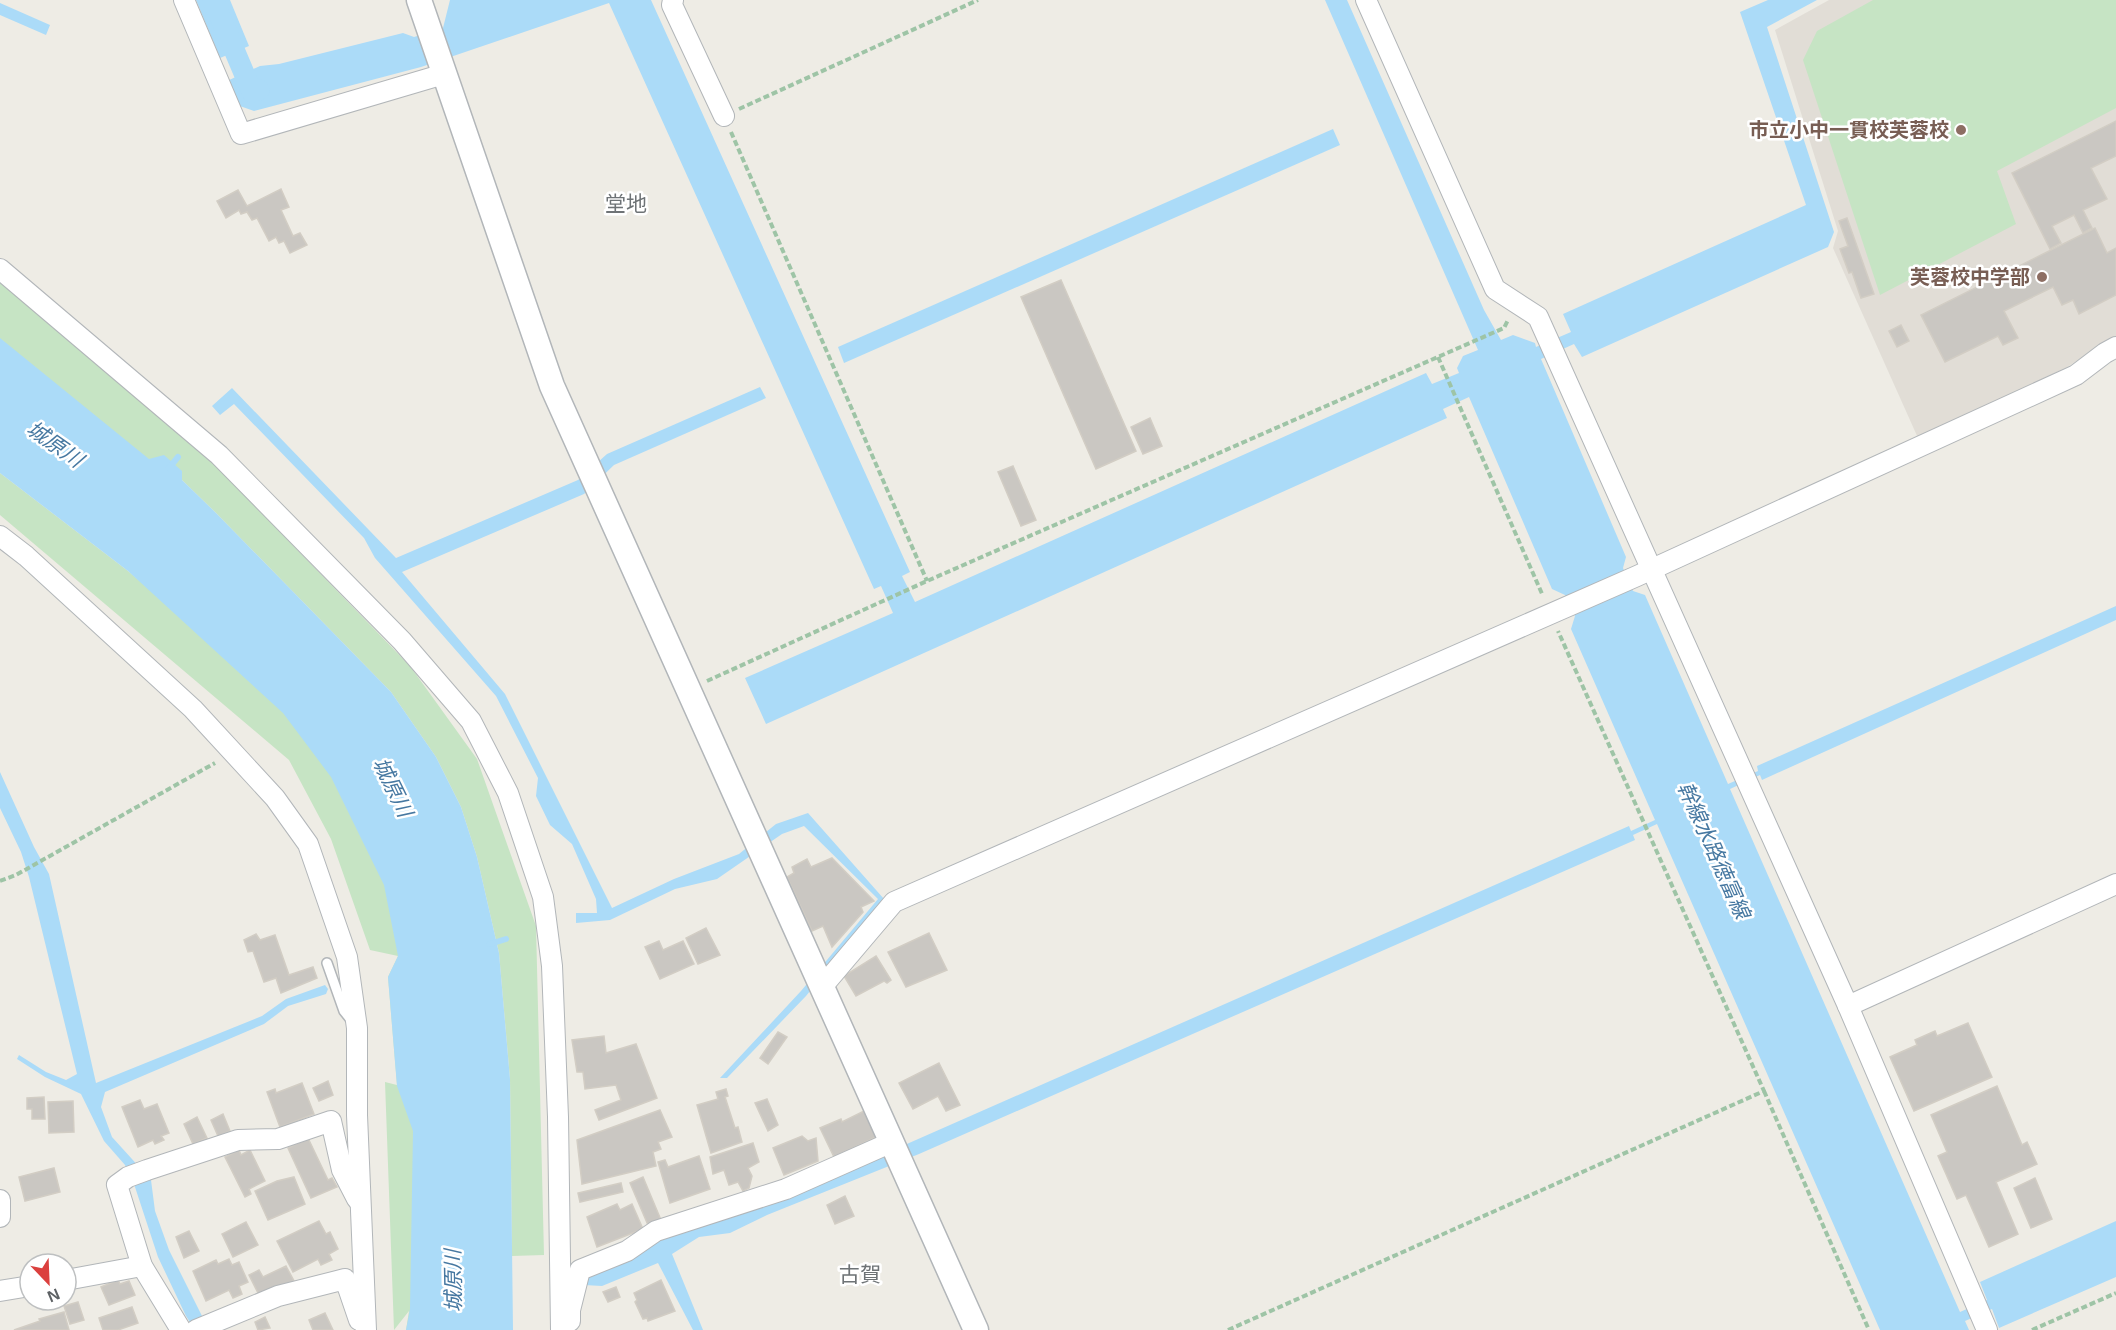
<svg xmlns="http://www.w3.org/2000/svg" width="2116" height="1330" font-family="Arial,'Noto Sans JP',sans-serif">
	<rect width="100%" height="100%" fill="#eeece5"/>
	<polygon fill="#e1ddd6" points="1829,0 2116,0 2116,338 2095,349 2067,367 1918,438 1833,248 1838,231 1775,30"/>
	<g fill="#c6e4c4">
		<polygon points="1873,0 2116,0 2116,108 1997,171 2016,224 1880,295 1803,60 1817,31"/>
		<polygon points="0,281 216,466 410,666 477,759 536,926 544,1255 512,1256 510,1079 499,953 477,857 461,807 436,757 391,692 216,513 182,480 0,368"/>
		<polygon points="0,473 128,571 292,710 409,893 419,1330 406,1330 409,1311 394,1330 385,1082 397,1085 388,977 398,956 370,950 331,839 289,760 0,515"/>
	</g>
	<g fill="#abdbf8">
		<polygon points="196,0 230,0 249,46 220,58"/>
		<polygon points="450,0 651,0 910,572 902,576 915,602 1426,373 1432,384 1459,373 1457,368 1463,356 1478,350 1325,0 1347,0 1484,310 1501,340 1513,335 1535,343 1536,347 1571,332 1563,314 1806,205 1740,12 1768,0 1817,0 1767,27 1834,232 1828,247 1582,357 1574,344 1541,359 1626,557 1623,568 1633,591 1645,595 1728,784 1758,771 1757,766 2116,606 2116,620 1762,780 1760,775 1730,789 1960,1312 1987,1300 1980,1282 2116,1221 2116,1277 1999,1328 1992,1309 1965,1321 1969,1330 1880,1330 1657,824 1633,835 1635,840 919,1154 767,1215 730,1233 699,1237 672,1254 703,1330 693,1330 658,1263 602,1286 584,1285 588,1273 656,1241 773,1203 1629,826 1631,831 1655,820 1571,629 1575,616 1565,595 1552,589 1469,397 1443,409 1447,418 766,724 745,678 893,613 881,586 874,589 609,3 421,67 254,111 237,105 227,81 260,66 279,64 403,33 414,37 443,28"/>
		<polygon points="0,3 50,25 46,35 0,15"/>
		<polygon points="1333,129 1340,145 844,363 838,347"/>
		<polygon points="0,338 149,459 164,455 182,471 182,480 216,513 391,692 436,757 461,807 477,857 499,953 510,1079 513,1330 406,1330 410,1309 413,1131 397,1086 388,977 398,956 384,885 331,777 283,713 128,571 0,473"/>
		<polygon points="760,387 766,398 614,465 584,494 402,572 505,694 612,908 674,879 739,854 776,824 808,813 884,899 806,996 727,1078 720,1078 801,991 878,899 804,826 782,834 717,879 675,889 610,920 576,923 576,913 597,913 596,899 572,844 550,825 536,796 538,778 496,696 375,558 364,538 234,404 220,415 212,406 232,388 396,558 578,480 607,454"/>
		<polygon points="0,772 34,847 49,874 96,1083 262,1016 286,999 325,985 328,989 326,994 288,1006 264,1024 105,1092 101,1107 112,1137 151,1180 155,1211 169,1250 209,1330 195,1330 186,1316 158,1257 135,1187 125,1165 104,1141 81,1094 45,1077 17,1059 19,1055 46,1072 66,1080 77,1074 29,877 21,852 0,808"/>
	</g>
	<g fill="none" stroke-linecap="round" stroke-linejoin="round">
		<g stroke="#abdbf8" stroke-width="6">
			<polyline points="169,468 178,457"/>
			<polyline points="490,944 506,939"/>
		</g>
		<polyline stroke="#abdbf8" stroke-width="21" points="213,0 252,92 259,90"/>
	</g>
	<g fill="#cac7c2" stroke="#d2cdc4" stroke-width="1.5">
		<polygon points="2116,121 2116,156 2091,168 2107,199 2083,210 2092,228 2083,233 2074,215 2052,226 2061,243 2050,249 2012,173"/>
		<polygon points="281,189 289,207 281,210 293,236 300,233 307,245 290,253 284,241 279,243 276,237 269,241 257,218 252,220 247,212 241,214 239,210 226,218 217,201 238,190 247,206"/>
		<polygon points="1847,218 1874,294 1861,298 1852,272 1849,273 1840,249 1848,246 1839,221"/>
		<polygon points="2095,228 2107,253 2116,248 2116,295 2079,314 2073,300 2062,305 2053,287 2004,311 2018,338 2003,345 1998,336 1945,362 1921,315"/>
		<polygon points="1061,280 1136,451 1096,469 1021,297"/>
		<polygon points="1901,325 1909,341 1897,347 1889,331"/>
		<polygon points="1150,418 1162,446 1143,454 1131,427"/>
		<polygon points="1013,466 1036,520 1021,526 998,472"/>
		<polygon points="832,858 874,901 861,907 863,912 832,947 823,926 812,931 787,877 794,873 792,867 807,859 811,867"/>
		<polygon points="706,928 720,955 698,964 686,938"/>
		<polygon points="929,933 947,970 906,987 888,952"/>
		<polygon points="256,934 260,940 275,935 289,975 313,967 317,978 281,993 276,978 264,982 253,951 248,952 244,940"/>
		<polygon points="659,941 663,950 683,941 694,964 660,979 645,947"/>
		<polygon points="876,956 891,980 887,983 884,981 856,996 844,976"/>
		<polygon points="1968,1023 1992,1077 1914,1111 1890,1057 1917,1045 1915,1040 1935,1031 1937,1036"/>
		<polygon points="778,1032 787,1037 768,1064 760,1058"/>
		<polygon points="604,1036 606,1053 636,1044 657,1098 599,1120 595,1110 621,1100 616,1085 585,1089 583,1072 577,1072 572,1040"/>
		<polygon points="939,1063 960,1105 946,1111 938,1096 913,1109 899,1083"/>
		<polygon points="328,1081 333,1095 319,1101 313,1088"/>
		<polygon points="302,1083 314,1114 280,1127 267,1092 275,1089 276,1093"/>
		<polygon points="1997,1086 2022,1145 2027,1142 2037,1164 1996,1182 2018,1234 1989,1247 1966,1195 1957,1199 1938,1156 1947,1152 1931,1115"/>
		<polygon points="726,1089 728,1096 725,1097 735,1128 738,1127 742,1142 711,1153 697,1105 718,1099 716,1092"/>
		<polygon points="44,1097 45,1119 32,1119 32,1109 27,1109 27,1098"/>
		<polygon points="767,1099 778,1125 768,1131 755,1103"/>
		<polygon points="140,1100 144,1109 157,1104 169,1133 161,1136 164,1140 155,1144 153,1140 138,1147 122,1107"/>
		<polygon points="73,1101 74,1132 49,1133 48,1102"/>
		<polygon points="660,1110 672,1137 658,1142 661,1149 653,1152 656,1166 582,1184 577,1140"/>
		<polygon points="864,1111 876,1137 834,1157 820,1128 841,1119 842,1122"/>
		<polygon points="223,1114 230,1131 218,1136 211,1120"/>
		<polygon points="197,1117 207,1138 193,1144 184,1124"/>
		<polygon points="802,1136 808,1141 816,1138 818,1161 784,1175 773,1148"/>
		<polygon points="308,1138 328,1180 332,1178 337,1187 311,1198 288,1148"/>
		<polygon points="753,1143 759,1162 748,1168 752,1176 749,1188 743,1191 738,1182 729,1185 724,1170 713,1174 710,1157"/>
		<polygon points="239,1150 241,1155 250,1150 265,1181 249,1189 251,1194 245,1197 225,1157"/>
		<polygon points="699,1156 710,1189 670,1203 658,1162 665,1160 668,1167"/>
		<polygon points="54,1168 60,1192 25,1201 19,1177"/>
		<polygon points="294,1177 305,1204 268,1220 255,1191 277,1181"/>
		<polygon points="643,1177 661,1220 648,1225 630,1183"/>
		<polygon points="2035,1178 2052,1219 2031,1228 2014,1188"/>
		<polygon points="621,1183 623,1192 580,1202 578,1193"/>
		<polygon points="845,1196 854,1216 835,1224 827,1205"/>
		<polygon points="617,1204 620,1210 632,1204 643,1229 597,1247 587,1217"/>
		<polygon points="319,1221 326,1234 330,1232 338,1249 329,1254 332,1260 321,1265 318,1259 293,1272 277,1241"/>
		<polygon points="246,1222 258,1245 233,1257 222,1234"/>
		<polygon points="189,1231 199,1251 184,1258 176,1237"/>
		<polygon points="229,1259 232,1265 239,1262 248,1282 239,1286 242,1294 233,1298 229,1290 206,1301 193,1271 216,1260 218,1264"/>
		<polygon points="286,1266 294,1281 260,1297 249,1275 259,1270 263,1277"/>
		<polygon points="118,1280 120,1284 129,1281 135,1295 109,1305 101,1287"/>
		<polygon points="661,1280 675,1311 648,1321 647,1318 643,1319 635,1302 637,1300 634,1293"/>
		<polygon points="616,1287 620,1297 608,1302 603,1292"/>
		<polygon points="78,1302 84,1320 70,1324 64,1306"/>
		<polygon points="132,1307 138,1323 118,1330 103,1330 99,1318"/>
		<polygon points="64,1312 69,1330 14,1330 40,1321 39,1319"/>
		<polygon points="325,1313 333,1330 313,1330 309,1320"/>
		<polygon points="265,1317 270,1328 258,1330 255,1322"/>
	</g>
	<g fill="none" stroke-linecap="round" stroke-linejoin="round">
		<g stroke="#b2b6b9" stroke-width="12">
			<polyline id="service" points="327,963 344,1011 352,1021"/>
		</g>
		<g stroke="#b2b6b9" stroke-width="22">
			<g id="minor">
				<polyline points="184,0 241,134 444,74"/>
				<polyline points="673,0 672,5 724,116"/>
				<polyline points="1366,0 1495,289 1538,317 1848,1006 1987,1330"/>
				<polyline points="0,269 219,455 402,641 471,721 508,793 543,897 552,966 558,1117 561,1330"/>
				<polyline points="0,536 26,556 193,709 275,798 308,844 347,957 357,1028 357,1115 366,1330"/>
				<polyline points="822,987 894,902 1637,576 2076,375 2105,353 2116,347"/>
				<polyline points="1848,1006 2116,884"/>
				<polyline points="0,1200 0,1217"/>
				<polyline points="66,1280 142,1266"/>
				<polyline points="0,1291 30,1286"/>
				<polyline points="570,1321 570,1310 580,1270 627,1251 656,1231 786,1189 892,1142"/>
				<polyline points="181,1330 142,1266 117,1185 128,1177 147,1170 238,1140 278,1139 331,1121 342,1170 357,1199"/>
				<polyline points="196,1330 278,1296 345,1279 359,1320"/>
			</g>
		</g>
		<g stroke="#b2b6b9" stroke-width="27">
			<polyline id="tertiary" points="419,0 552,386 976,1330"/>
		</g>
		<g stroke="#9ec4a6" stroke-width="4" stroke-dasharray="6 3" stroke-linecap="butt">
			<polyline points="739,109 978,0"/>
			<polyline points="731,132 927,581"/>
			<polyline points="1438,357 1543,596"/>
			<polyline points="707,681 927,581 1504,328 1508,320"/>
			<polyline points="0,881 16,875 215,763"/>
			<polyline points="1764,1091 1869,1330"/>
			<polyline points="1228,1330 1764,1091 1558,631"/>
			<polyline points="2032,1330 2116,1293"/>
		</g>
		<use href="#service" stroke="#fff" stroke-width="9"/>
		<use href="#minor" stroke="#fff" stroke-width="20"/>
		<use href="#tertiary" stroke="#fff" stroke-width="24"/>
	</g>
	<g fill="#8d6e63" stroke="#fff" stroke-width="2">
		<circle cx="1961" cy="130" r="6"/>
		<circle cx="2042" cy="277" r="6"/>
	</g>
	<g text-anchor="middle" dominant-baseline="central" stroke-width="5" stroke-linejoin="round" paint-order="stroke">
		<g font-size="20" font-weight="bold" fill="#785e54" stroke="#fff" text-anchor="end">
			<text x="1949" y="130">市立小中一貫校芙蓉校</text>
			<text x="2030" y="277">芙蓉校中学部</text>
		</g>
		<g font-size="21" fill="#6e7376" stroke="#fff">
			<text x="626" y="203">堂地</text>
			<text x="860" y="1274">古賀</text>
		</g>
		<g font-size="21" font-style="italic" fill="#4678a1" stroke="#fff">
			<text transform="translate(55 444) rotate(35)">城原川</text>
			<text transform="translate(393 787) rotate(64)">城原川</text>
			<text transform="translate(1714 850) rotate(66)">幹線水路徳富線</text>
			<text transform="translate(453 1281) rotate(-91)">城原川</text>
		</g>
	</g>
	<g transform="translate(48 1282) rotate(157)"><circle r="28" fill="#ffffff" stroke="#bec0c1" stroke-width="1.5"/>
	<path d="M0-4.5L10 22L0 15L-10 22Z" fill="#db403e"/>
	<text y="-9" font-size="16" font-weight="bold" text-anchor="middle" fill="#5d6164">N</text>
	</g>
</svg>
